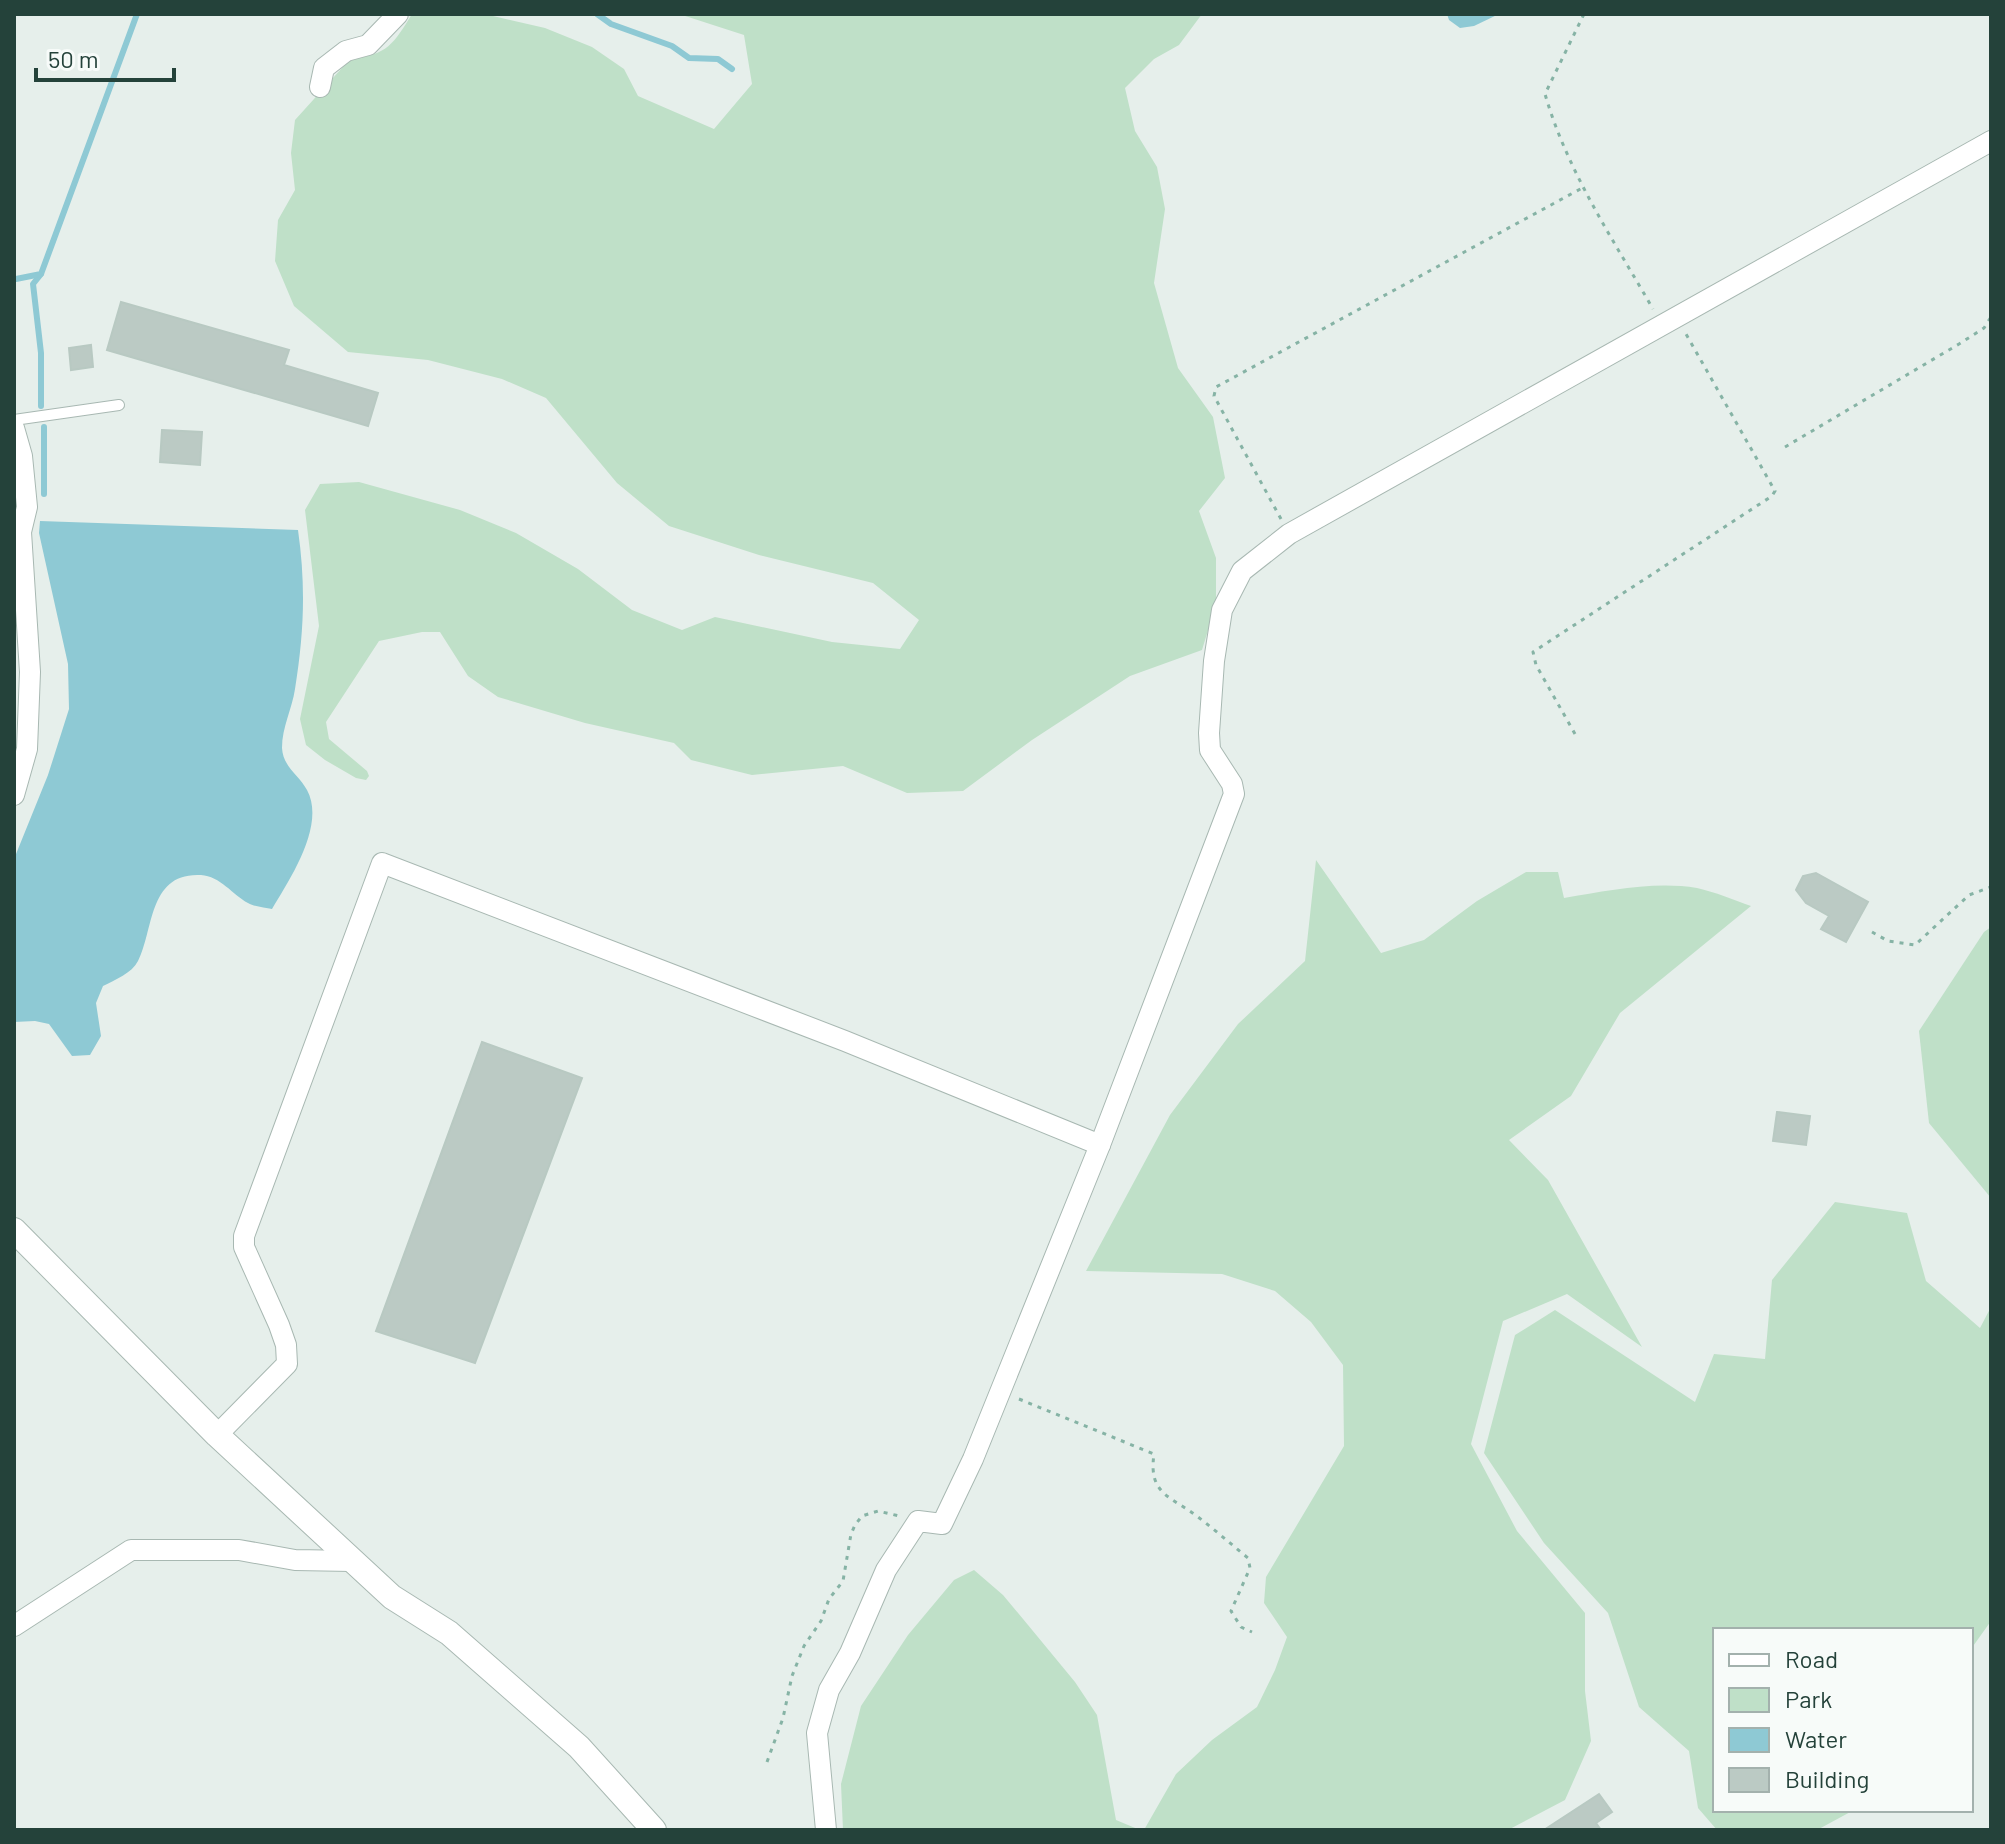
<svg xmlns="http://www.w3.org/2000/svg" width="2005" height="1844" font-family="Barlow,sans-serif">
	<rect width="100%" height="100%" fill="#e6efeb"/>
	<g fill="#bfe0c8">
		<path d="M412,14L493,16L545,28L592,47L624,69L638,96L714,129L752,84L744,35L679,14H1202L1179,45L1154,59L1125,88L1135,131L1157,167L1165,209L1154,283L1178,368L1213,417L1225,478L1199,511L1216,558V604L1202,650L1130,676L1032,740L963,791L907,793L843,766L752,775L691,760L674,743L585,723L498,697L468,676L440,632H422L379,641L326,722L329,739L367,771L369,776L366,780L356,778L325,760L306,745L300,719L319,626L305,510L320,484L359,482L460,510L516,533L578,569L632,610L682,630L715,617L832,642L900,649L919,620L873,583L759,555L669,526L617,483L546,398L502,379L428,360L348,352L294,306L275,261L278,220L295,190L291,153L295,120L351,58C387,56 394,43 412,14Z"/>
		<path d="M1316,860L1381,953L1424,940L1477,901L1526,872H1558L1564,898C1608,891 1653,881 1697,888C1715,892 1734,900 1751,906L1620,1013L1571,1096L1509,1140L1548,1180L1642,1347L1567,1294L1503,1321L1471,1444L1517,1531L1585,1613V1691L1591,1741L1565,1800L1508,1830H1144L1176,1774L1212,1740L1257,1707L1275,1670L1287,1637L1264,1603L1266,1577L1344,1446L1343,1365L1311,1322L1275,1291L1222,1274L1086,1271L1170,1115L1238,1024L1305,961Z"/>
		<polygon points="1991,927 1991,1198 1929,1123 1919,1031 1984,932"/>
		<polygon points="1835,1202 1907,1213 1926,1281 1980,1328 1991,1307 1991,1621 1971,1649 1971,1630 1715,1630 1715,1810 1854,1810 1817,1830 1717,1830 1698,1808 1689,1751 1639,1707 1608,1613 1544,1543 1484,1453 1515,1335 1555,1310 1695,1402 1714,1354 1765,1359 1772,1280"/>
		<polygon points="974,1570 1003,1595 1028,1625 1075,1682 1097,1715 1116,1820 1140,1830 843,1830 841,1784 861,1706 908,1635 954,1580"/>
	</g>
	<g fill="#8ec9d4">
		<polygon points="1447,14 1499,14 1474,26 1460,28 1449,20"/>
		<path d="M40,521L298,530C306,586 304,633 295,689C292,709 282,727 282,748C283,767 299,775 307,790C326,825 290,879 272,909C265,907 255,907 248,903C233,895 220,876 201,875C148,872 154,930 138,961C132,973 115,980 103,986L96,1003L101,1036L90,1055L72,1056L49,1024L35,1021L14,1022V859L48,775L69,709L68,664L39,533Z"/>
	</g>
	<g fill="none" stroke-linecap="round" stroke-linejoin="round">
		<g stroke="#8ec9d4" stroke-width="6">
			<polyline points="597,14 611,24 672,46 689,58 718,59 732,69"/>
			<polyline points="41,274 33,284 41,353 41,406"/>
			<polyline points="16,279 41,274 137,14"/>
			<polyline points="44,494 44,427"/>
		</g>
	</g>
	<g fill="#bbcac4" stroke="#b8c9c2" stroke-width="2">
		<polygon points="121,302 289,350 284,365 378,393 368,426 107,350"/>
		<polygon points="91,345 93,367 71,370 69,348"/>
		<polygon points="162,430 202,432 200,465 160,462"/>
		<polygon points="1816,873 1868,902 1846,942 1821,929 1829,916 1806,903 1796,890 1803,876"/>
		<polygon points="482,1042 582,1078 475,1363 376,1331"/>
		<polygon points="1777,1112 1810,1116 1806,1145 1773,1141"/>
		<polygon points="1599,1794 1612,1812 1596,1823 1601,1830 1544,1830"/>
	</g>
	<g fill="none" stroke-linecap="round" stroke-linejoin="round">
		<g stroke="#a8b8b2" stroke-width="12">
			<polyline id="service" points="14,420 119,405"/>
		</g>
		<g stroke="#a8b8b2" stroke-width="22">
			<g id="minor">
				<polyline points="320,87 324,68 346,51 368,45 398,14"/>
				<polyline points="14,428 22,456 27,507 21,532 30,672 27,749 14,795"/>
				<polyline points="217,1435 287,1364 286,1345 279,1325 244,1247 244,1236 382,863 845,1041 1100,1145"/>
				<polyline points="14,1626 131,1550 239,1550 295,1560 352,1561"/>
				<polyline points="826,1830 817,1733 829,1690 850,1653 886,1570 918,1521 942,1524 973,1459 1100,1145 1234,794 1232,784 1210,750 1209,733 1214,661 1222,610 1242,571 1289,534 1991,141"/>
			</g>
		</g>
		<g stroke="#a8b8b2" stroke-width="26">
			<polyline id="tertiary" points="14,1230 217,1435 392,1597 449,1633 579,1747 654,1830"/>
		</g>
		<g stroke="#86b3a5" stroke-width="3" stroke-dasharray="4 6" stroke-linecap="butt">
			<path d="M1584,14L1545,94C1567,171 1614,241 1653,309"/>
			<polyline points="1785,447 1959,344 1984,328 1991,317"/>
			<polyline points="1281,519 1214,396 1216,387 1584,187"/>
			<polyline points="1575,734 1536,665 1533,652 1772,496 1775,491 1686,334"/>
			<polyline points="1872,932 1888,941 1915,945 1969,895 1991,887"/>
			<path d="M1019,1399L1154,1454C1148,1495 1171,1496 1198,1517C1215,1530 1231,1544 1248,1558L1250,1568L1231,1611L1241,1627L1252,1632"/>
			<polyline points="767,1762 783,1718 792,1676 804,1646 821,1621 829,1599 843,1581 851,1534 855,1525 862,1516 878,1511 899,1516"/>
		</g>
		<use href="#service" stroke="#fff" stroke-width="10"/>
		<use href="#minor" stroke="#fff" stroke-width="20"/>
		<use href="#tertiary" stroke="#fff" stroke-width="24"/>
	</g>
	<rect width="2005" height="1844" fill="none" stroke="#24423a" stroke-width="32"/>
	<rect x="1713" y="1628" width="260" height="184" fill="#f7fbf9" stroke="#a3b1ad" stroke-width="2"/>
	<rect x="1729" y="1654" width="40" height="12" fill="#ffffff" stroke="#a3b1ad" stroke-width="2"/>
	<text x="1785" y="1668" font-size="24" fill="#24423a">Road</text>
	<rect x="1729" y="1688" width="40" height="24" fill="#bfe0c8" stroke="#a3b1ad" stroke-width="2"/>
	<text x="1785" y="1708" font-size="24" fill="#24423a">Park</text>
	<rect x="1729" y="1728" width="40" height="24" fill="#8ec9d4" stroke="#a3b1ad" stroke-width="2"/>
	<text x="1785" y="1748" font-size="24" fill="#24423a">Water</text>
	<rect x="1729" y="1768" width="40" height="24" fill="#bbcac4" stroke="#a3b1ad" stroke-width="2"/>
	<text x="1785" y="1788" font-size="24" fill="#24423a">Building</text>
	<path d="M36 68v12h138v-12" fill="none" stroke="#24423a" stroke-width="4"/>
	<text x="48" y="68" font-size="24" fill="#24423a" stroke="#f7fbf9" stroke-width="6" paint-order="stroke">50 m</text>
</svg>
